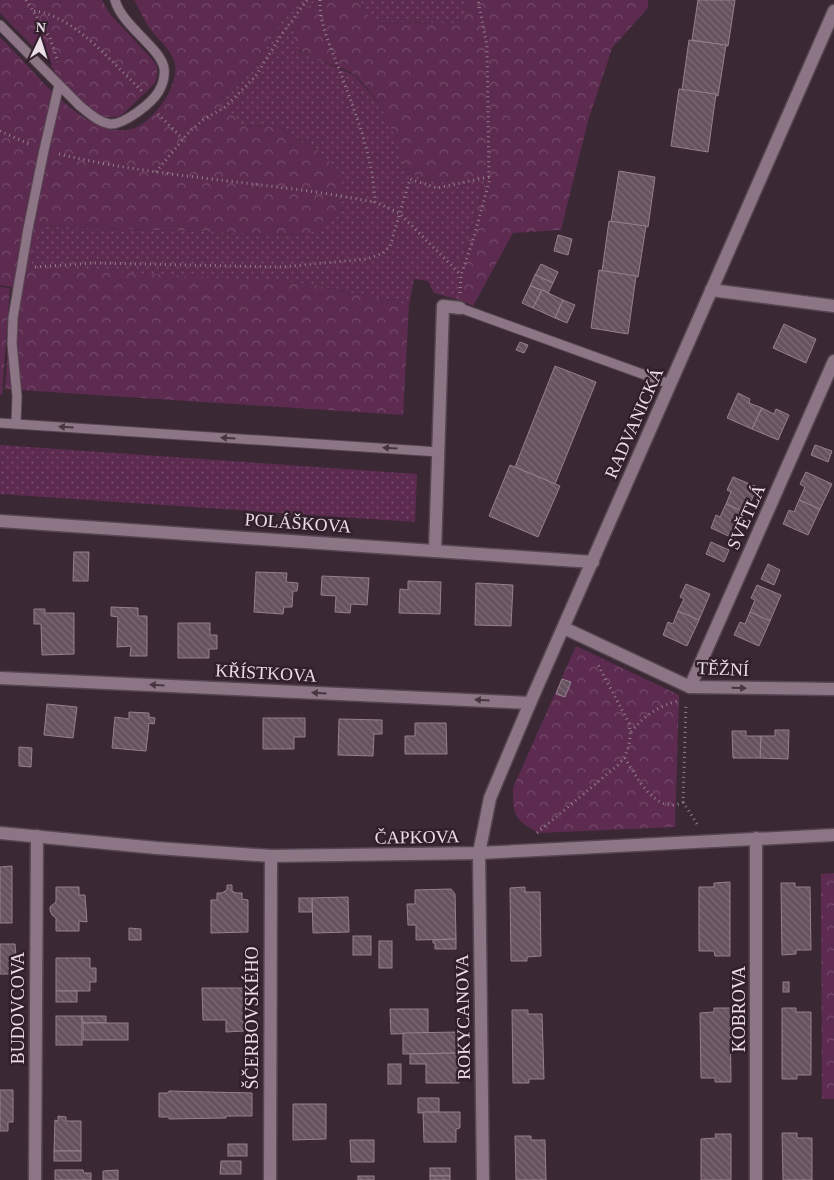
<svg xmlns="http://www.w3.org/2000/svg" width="834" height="1180" font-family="'Times New Roman',serif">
	<defs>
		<pattern id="grass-dots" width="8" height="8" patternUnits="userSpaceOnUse" patternTransform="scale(1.25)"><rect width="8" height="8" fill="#5d2b50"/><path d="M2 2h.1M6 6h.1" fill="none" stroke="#744969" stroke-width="1.8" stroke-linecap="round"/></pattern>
		<pattern id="forest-crowns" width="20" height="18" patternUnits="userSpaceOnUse" patternTransform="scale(1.25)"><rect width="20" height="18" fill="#5d2b50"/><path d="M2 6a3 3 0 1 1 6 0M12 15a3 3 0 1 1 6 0" fill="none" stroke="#744969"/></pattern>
		<pattern id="building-back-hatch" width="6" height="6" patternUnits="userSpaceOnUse" patternTransform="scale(1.25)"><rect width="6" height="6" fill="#66515f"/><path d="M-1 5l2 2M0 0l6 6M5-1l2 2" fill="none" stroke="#7c6a76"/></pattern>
	</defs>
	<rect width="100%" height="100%" fill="#3b2835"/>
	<g fill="url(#grass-dots)">
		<polygon points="302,0 317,0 301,14 295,24 300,52 354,75 373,96 390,121 408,173 437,182 487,174 461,265 463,301 434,293 428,281 414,279 409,305 304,283 30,273 38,226 301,235 338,216 344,189 338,171 319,151 276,125 242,126 221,100 241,81 258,61 288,10"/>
		<path d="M354,0H465C468,11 467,19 455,23L373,22L361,6Z"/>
		<polygon points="0,445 417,474 415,522 0,494"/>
	</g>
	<g fill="url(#forest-crowns)">
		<polygon points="0,0 102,0 109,13 151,58 157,66 157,74 155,83 124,113 118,117 106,117 97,114 89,108 62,83 49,63 0,13"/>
		<path d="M134,0H302L288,10L258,61L241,81L221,100L242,126L276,125L319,151L339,171L344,189L338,216L322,230L301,235L39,226L30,272L70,269L304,283L409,305L403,415L5,389L12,287L0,285V37C30,66 57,104 95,124C106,129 120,132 132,129C153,123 179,87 175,64C172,50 158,40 151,30C144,21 140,10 134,0Z"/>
		<path d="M317,0H354L361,6L373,22L455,23C467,19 468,11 465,0H648V8L612,48L588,121L561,230L513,233L473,306L463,301L461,265L487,175L437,182L408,173C395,137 385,103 356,76C341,63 305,62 296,45C287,27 303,9 317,0Z"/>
		<polygon points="0,287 10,288 2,395 0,395"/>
		<path d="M576,646L679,695L675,827L539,833C514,820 513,815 513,788Z"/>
		<polygon points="834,873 834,1099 822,1099 821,874"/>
	</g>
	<g fill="url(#building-back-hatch)" stroke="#967f8e">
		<polygon points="698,0 735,0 728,46 692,40"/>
		<polygon points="689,40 726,45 718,96 682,90"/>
		<polygon points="679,89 716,94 708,152 671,146"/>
		<polygon points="619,171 655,177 648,227 611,222"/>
		<polygon points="609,221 646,226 638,277 602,271"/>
		<polygon points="558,235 572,239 568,255 554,251"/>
		<polygon points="541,264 558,272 553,283 535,275"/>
		<polygon points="599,270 636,276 628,334 591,328"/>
		<polygon points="535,275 553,283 548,293 530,286"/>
		<polygon points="530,286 542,290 533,308 522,303"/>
		<polygon points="542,290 563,300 555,318 533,308"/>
		<polygon points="563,300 575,305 567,323 555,318"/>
		<polygon points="784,324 816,339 806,363 773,348"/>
		<polygon points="520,342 528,345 524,353 516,350"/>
		<polygon points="555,366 596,382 555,484 515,467"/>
		<polygon points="738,393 750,399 749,403 762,408 752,429 727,418"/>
		<polygon points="762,408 774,414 776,409 789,415 778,440 752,429"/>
		<polygon points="815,445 832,451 828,462 811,455"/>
		<polygon points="510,465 560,486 538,537 489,516"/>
		<polygon points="806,472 832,484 820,509 799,500 805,487 800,484"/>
		<polygon points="733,477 757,487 746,513 726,504 731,492 727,490"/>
		<polygon points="799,500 820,509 808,535 783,524 789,510 794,512"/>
		<polygon points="726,504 746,513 735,539 711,528 716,515 720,517"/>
		<polygon points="711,542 729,550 724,562 706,554"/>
		<polygon points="74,552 89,552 88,581 73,581"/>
		<polygon points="768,564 780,570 774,585 761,579"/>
		<polygon points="256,572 287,573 286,582 298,583 297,591 293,591 292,607 284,607 283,614 254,612"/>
		<polygon points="322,576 369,578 367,605 351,604 350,613 335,612 336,596 321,595"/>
		<polygon points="408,581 441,582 440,614 399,613 400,589 408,590"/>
		<polygon points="476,583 513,585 511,626 475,625"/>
		<polygon points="686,584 710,594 699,620 678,611 684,599 680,597"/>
		<polygon points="757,585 781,595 770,621 750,612 755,600 751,598"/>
		<polygon points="111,607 138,608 138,616 147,616 147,656 130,656 131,646 117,647 118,617 111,616"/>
		<polygon points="34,609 45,609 45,613 74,613 74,654 42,655 41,624 34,624"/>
		<polygon points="678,611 699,620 687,646 663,635 668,622 673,624"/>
		<polygon points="750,612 770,621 759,646 734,635 740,622 745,624"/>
		<polygon points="178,623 210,623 210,635 217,635 217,649 209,649 209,658 178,658"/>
		<polygon points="562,679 571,682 565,697 556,694"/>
		<polygon points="47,704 77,707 73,738 44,735"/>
		<polygon points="129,712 149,713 149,717 155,718 154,724 149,723 146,751 112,748 115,717 129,719"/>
		<polygon points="263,718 305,718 305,737 294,737 294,749 263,749"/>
		<polygon points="339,719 382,720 382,734 374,734 373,756 338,755"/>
		<polygon points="415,723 446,723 447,754 405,754 405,736 415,736"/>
		<polygon points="775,730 789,730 788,759 760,758 761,736 775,736"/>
		<polygon points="732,731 746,731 746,736 761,736 760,758 733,758"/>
		<polygon points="19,747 32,748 31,767 19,766"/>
		<polygon points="12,866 12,923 0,923 0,867"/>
		<polygon points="730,882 730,956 715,956 714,951 699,951 699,887 714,887 714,883"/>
		<polygon points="781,883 795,883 795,887 810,887 811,950 796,950 796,954 782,955"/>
		<polygon points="227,885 232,885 232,891 236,893 242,893 242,899 248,900 248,932 211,933 211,900 217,900 217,893 222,893 227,890"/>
		<polygon points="56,887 79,887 79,895 85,895 87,922 79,921 79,931 56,931 56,918 52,915 50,910 50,907 56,902"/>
		<polygon points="525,887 525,892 540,892 541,956 527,957 527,961 511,961 510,888"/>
		<polygon points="451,889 455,894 456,939 416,940 416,925 408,925 407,904 415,904 415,890"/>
		<polygon points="348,897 349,932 313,933 312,898"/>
		<rect x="299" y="898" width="13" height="14"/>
		<polygon points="129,928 141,929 141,940 129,940"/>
		<rect x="353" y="936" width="18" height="19"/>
		<polygon points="456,939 456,949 435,949 435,943 433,943 433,940"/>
		<rect x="379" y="941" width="13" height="27"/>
		<polygon points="0,944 15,944 16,956 14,959 14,974 0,974"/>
		<polygon points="56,958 90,958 90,968 96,968 96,982 90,982 90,991 56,991"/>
		<rect x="783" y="982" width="6" height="10"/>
		<polygon points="202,988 244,988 244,1031 226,1032 226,1020 203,1020"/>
		<rect x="56" y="991" width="21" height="11"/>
		<polygon points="714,1008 730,1008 731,1082 715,1082 715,1078 701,1078 700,1013 714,1012"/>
		<polygon points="782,1008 796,1008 796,1012 811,1012 811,1075 797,1075 797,1079 782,1079"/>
		<polygon points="390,1009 428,1009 428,1033 391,1034"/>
		<polygon points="512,1010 528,1010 528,1014 542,1014 544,1079 529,1079 529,1083 513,1083"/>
		<rect x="56" y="1016" width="26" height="29"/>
		<polygon points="82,1016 106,1016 106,1023 83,1023"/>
		<rect x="83" y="1023" width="45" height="17"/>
		<polygon points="458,1032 458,1053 403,1054 403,1033"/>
		<polygon points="458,1053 459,1083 426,1083 426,1064 410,1064 410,1054"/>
		<rect x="388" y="1064" width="13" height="20"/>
		<polygon points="0,1090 13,1090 13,1122 8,1122 8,1131 0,1131"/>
		<polygon points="169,1091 252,1093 252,1116 226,1116 226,1118 169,1119 169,1117 159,1117 159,1093 168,1093"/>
		<polygon points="418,1098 439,1098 439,1112 418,1113"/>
		<polygon points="293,1104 326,1104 326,1139 293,1140"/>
		<polygon points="423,1112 460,1112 460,1128 456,1129 456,1142 424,1142"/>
		<polygon points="58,1116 66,1117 66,1121 81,1121 81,1151 54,1151 55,1120 58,1121"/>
		<polygon points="782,1133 797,1133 797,1138 812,1138 812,1180 783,1180"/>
		<polygon points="715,1134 731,1134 731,1180 701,1180 701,1139 716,1138"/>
		<polygon points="515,1136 531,1136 531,1140 545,1140 546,1180 516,1180"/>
		<polygon points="350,1140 374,1140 374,1162 351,1162"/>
		<rect x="228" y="1144" width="19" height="12"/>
		<rect x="54" y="1151" width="27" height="10"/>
		<polygon points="221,1161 241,1161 241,1174 220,1174"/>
		<rect x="430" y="1168" width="20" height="8"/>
		<polygon points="55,1170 83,1170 84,1173 91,1173 91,1180 55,1180"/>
		<polygon points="118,1170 118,1180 103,1180 103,1171"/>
		<rect x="358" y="1176" width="16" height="4"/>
		<rect x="430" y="1176" width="20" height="4"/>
	</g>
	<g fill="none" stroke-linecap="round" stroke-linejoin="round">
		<g stroke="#564651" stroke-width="11">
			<g id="lane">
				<path d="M0,25L80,106C89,113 98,122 110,124C124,125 152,103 159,91C163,84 165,76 164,68C160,47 122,26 115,0"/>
				<polyline points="460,308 670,384"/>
				<polyline points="0,423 439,452"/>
				<polyline points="16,424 17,396 12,344 13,318 28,229 44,150 59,85"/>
			</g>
		</g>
		<g stroke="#564651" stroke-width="15">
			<g id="street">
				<polyline points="711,290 834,306"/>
				<polyline points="0,521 593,562"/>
				<polyline points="435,551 443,306 460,308"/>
				<polyline points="564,628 690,687 834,689"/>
				<polyline points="0,678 530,703"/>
				<polyline points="690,687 834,361"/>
				<polyline points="479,853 483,1180"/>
				<polyline points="35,1180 37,836"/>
				<polyline points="270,1180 271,856"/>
				<polyline points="756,1180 756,838"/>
			</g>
		</g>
		<g stroke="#564651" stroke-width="15">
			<g id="secondary">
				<polyline points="0,833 157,848 271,856 479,853 834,835"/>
				<polyline points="479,853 490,798 530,703 834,11"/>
			</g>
		</g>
		<g stroke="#91818c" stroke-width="3" stroke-dasharray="1 4" stroke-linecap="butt">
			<polyline points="26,0 50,38 58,62"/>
			<path d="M320,0C319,24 331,47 339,69C355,112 373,156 375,202L399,213L461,275"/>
			<path d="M34,11C74,15 113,64 142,91"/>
			<polyline points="158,114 183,139"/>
			<polyline points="0,131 31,145"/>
			<path d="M59,154C133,172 209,178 285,188C315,191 345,197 375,202"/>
			<polyline points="156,172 189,132 203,120 225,107 255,77 282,34 307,0"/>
			<polyline points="35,267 95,263 281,267 367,259 383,253 390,246 410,179 437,188 489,177"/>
			<polyline points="460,293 461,275 474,237 489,182 487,46 478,0"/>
			<path d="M631,732C644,716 658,706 678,701"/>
			<path d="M625,758C635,775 657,817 683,802L686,703"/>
			<polyline points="683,802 697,824"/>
			<path d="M537,833L618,765C629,753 632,739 629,723L597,663"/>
		</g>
		<use href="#lane" stroke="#8c7685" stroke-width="9"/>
		<use href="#street" stroke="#8c7685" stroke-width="12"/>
		<use href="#secondary" stroke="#8c7685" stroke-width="12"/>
	</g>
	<defs><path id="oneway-solid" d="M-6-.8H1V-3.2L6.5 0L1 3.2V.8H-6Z" transform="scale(1.25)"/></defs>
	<g fill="#483542">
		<use href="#oneway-solid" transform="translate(66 427) rotate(-176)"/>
		<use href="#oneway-solid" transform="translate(228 438) rotate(-176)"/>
		<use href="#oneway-solid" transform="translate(390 448) rotate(-176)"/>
		<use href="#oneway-solid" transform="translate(157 685) rotate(-177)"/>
		<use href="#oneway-solid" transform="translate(739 688) rotate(1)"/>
		<use href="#oneway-solid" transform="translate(319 693) rotate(-177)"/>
		<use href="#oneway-solid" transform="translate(482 700) rotate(-177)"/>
	</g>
	<g text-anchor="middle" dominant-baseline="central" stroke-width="5" stroke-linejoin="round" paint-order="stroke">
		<g font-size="18" fill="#eadde6" stroke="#311f2b">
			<text transform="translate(634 423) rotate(-66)">RADVANICKÁ</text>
			<text transform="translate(746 517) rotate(-66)">SVĚTLÁ</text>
			<text transform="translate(298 523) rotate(4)">POLÁŠKOVA</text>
			<text transform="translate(723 669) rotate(2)">TĚŽNÍ</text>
			<text transform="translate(266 673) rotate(3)">KŘÍSTKOVA</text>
			<text transform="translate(417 837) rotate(-1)">ČAPKOVA</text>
			<text transform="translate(18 1008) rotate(-90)">BUDOVCOVA</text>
			<text transform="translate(739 1009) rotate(-90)">KOBROVA</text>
			<text transform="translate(463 1017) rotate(-91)">ROKYCANOVA</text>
			<text transform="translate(252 1018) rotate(-90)">ŠČERBOVSKÉHO</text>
		</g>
	</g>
	<g transform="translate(40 40) rotate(4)" stroke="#311f2b" stroke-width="4" paint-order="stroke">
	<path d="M0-4L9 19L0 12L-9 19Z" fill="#eadde6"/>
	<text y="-8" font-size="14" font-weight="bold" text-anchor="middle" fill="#eadde6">N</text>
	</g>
</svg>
